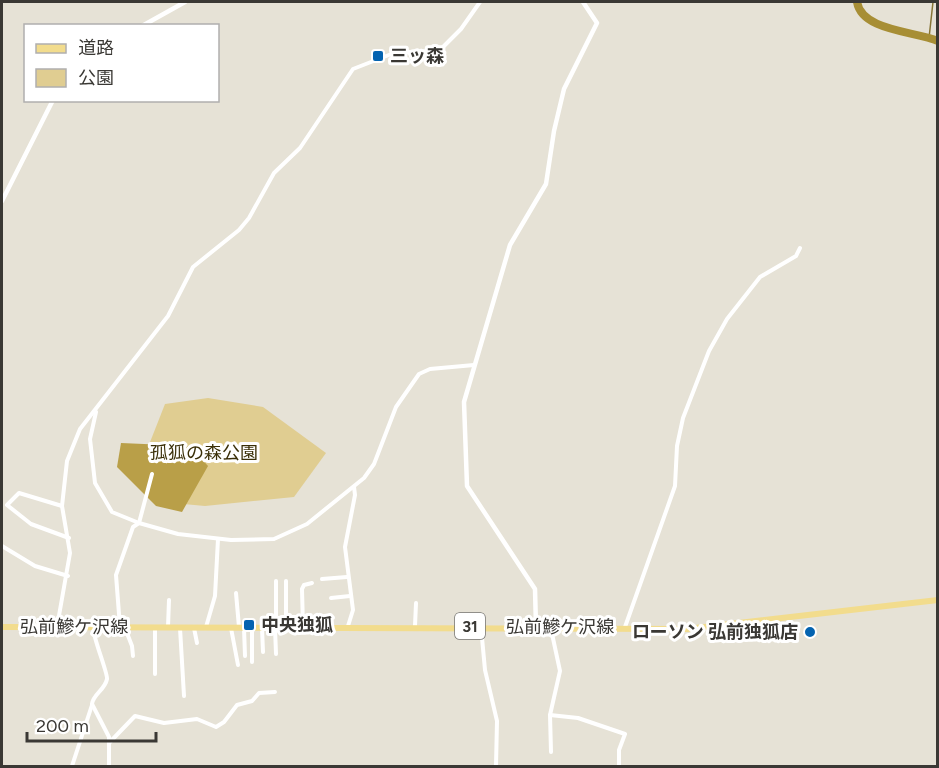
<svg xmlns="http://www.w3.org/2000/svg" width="939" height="768" font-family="Figtree,'Noto Sans JP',sans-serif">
	<rect width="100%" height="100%" fill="#e6e2d6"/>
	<polygon fill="#e0cd91" points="208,398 263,407 326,453 294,497 205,506 151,501 143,460 165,404"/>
	<polygon fill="#b99f48" points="121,443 190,446 208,466 182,512 156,506 117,467"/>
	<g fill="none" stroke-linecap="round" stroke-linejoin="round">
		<polyline stroke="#867435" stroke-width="1.5" points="929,38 933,2"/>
		<path stroke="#a78e35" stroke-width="8" d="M857,2C862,31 914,31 938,41"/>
		<g stroke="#fff" stroke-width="4">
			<polyline points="96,412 90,439 95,483 112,512 139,523 178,534 231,540 274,539 307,524 364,478 374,464 396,407 419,374 430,369 474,365"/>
			<polyline points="62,506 19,493 7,505 31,524 69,538"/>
			<polyline points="2,546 35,566 68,576"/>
			<polyline points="322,579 347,577"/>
			<polyline points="276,581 276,627"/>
			<polyline points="286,581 286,627"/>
			<polyline points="236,593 239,627"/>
			<polyline points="331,598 350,596"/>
			<polyline points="348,626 353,610 345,547 355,495 354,487"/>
			<polyline points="415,626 416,603"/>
			<polyline points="57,627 70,553 62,506 67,461 80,429 168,316 193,267 239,230 249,218 274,173 300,148 353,69 394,53 432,51 442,48 461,29 480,2"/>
			<polyline points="120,627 116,575 133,527 139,523 152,474"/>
			<polyline points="168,627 169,600"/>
			<polyline points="206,627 215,596 218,539"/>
			<polyline points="303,627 302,589 304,585 312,583"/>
			<polyline points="481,627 485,670 497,721 496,766"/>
			<polyline points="625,627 675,486 677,446 683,418 709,351 727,319 760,277 796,256 800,248"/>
			<path d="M93,628C94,640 108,674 107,679C105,690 93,694 92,704L109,737V766"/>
			<polyline points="125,628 132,646 133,656"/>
			<polyline points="180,628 184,696"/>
			<polyline points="194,628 197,643"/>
			<polyline points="231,628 238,665"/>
			<polyline points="244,628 245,656"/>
			<polyline points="252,628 252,662"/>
			<polyline points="262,628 263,652"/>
			<polyline points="275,628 276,654"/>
			<polyline points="551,629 560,671 550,715 551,752"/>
			<polyline points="155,674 155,628"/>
			<polyline points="550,715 578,718 625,734 619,750 619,766"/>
			<polyline points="109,743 135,716 164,723 197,719 216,727 224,722 237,705 252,701 259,693 275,692"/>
			<polyline points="72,766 92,705"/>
		</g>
		<g stroke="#fff" stroke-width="4.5">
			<polyline points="142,26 185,2"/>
			<polyline points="2,201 53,100"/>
			<polyline points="536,627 535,589 467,486 464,402 510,245 546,184 554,131 564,89 597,23 583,2"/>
		</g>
		<polyline stroke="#f2dc8d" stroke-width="6" points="2,627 687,629 938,600"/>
	</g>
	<g fill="#0463b0" stroke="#fff" stroke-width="2">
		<rect x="372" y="50" width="12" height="12" rx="3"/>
		<rect x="243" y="619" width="12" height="12" rx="3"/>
		<circle cx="810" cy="632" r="6"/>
	</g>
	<g text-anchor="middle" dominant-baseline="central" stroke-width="6" stroke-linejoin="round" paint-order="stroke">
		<rect fill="#fff" stroke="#757471" stroke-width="1.5" x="455" y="613" width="30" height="26" rx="4.5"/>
		<g font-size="16" font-weight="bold" fill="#3a3834">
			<text x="470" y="626">31</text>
		</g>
		<g font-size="18" font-weight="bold" fill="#3a3834" stroke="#fff" text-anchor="start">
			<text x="390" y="56">三ッ森</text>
			<text x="261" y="625">中央独狐</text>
			<text x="798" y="632" text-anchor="end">ローソン 弘前独狐店</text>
		</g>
		<g font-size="18" fill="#3a2f08" stroke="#fff">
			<text x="204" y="453">孤狐の森公園</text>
		</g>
		<g font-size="18" fill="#3a3834" stroke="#fff">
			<text x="74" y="627">弘前鰺ケ沢線</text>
			<text x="560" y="627">弘前鰺ケ沢線</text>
		</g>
	</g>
	<rect width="939" height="768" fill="none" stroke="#3a3834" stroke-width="6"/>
	<rect x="24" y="24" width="195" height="78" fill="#ffffff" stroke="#b0afae" stroke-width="1.5"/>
	<rect x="36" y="44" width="30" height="9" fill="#f2dc8d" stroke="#b0afae" stroke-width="1.5"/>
	<text x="78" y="54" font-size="18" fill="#3a3834">道路</text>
	<rect x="36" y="69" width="30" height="18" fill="#e0cd91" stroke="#b0afae" stroke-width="1.5"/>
	<text x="78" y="84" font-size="18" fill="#3a3834">公園</text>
	<path d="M27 732v9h129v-9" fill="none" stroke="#3a3834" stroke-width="3"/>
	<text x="36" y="732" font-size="18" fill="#3a3834" stroke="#ffffff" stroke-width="4.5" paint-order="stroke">200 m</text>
</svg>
